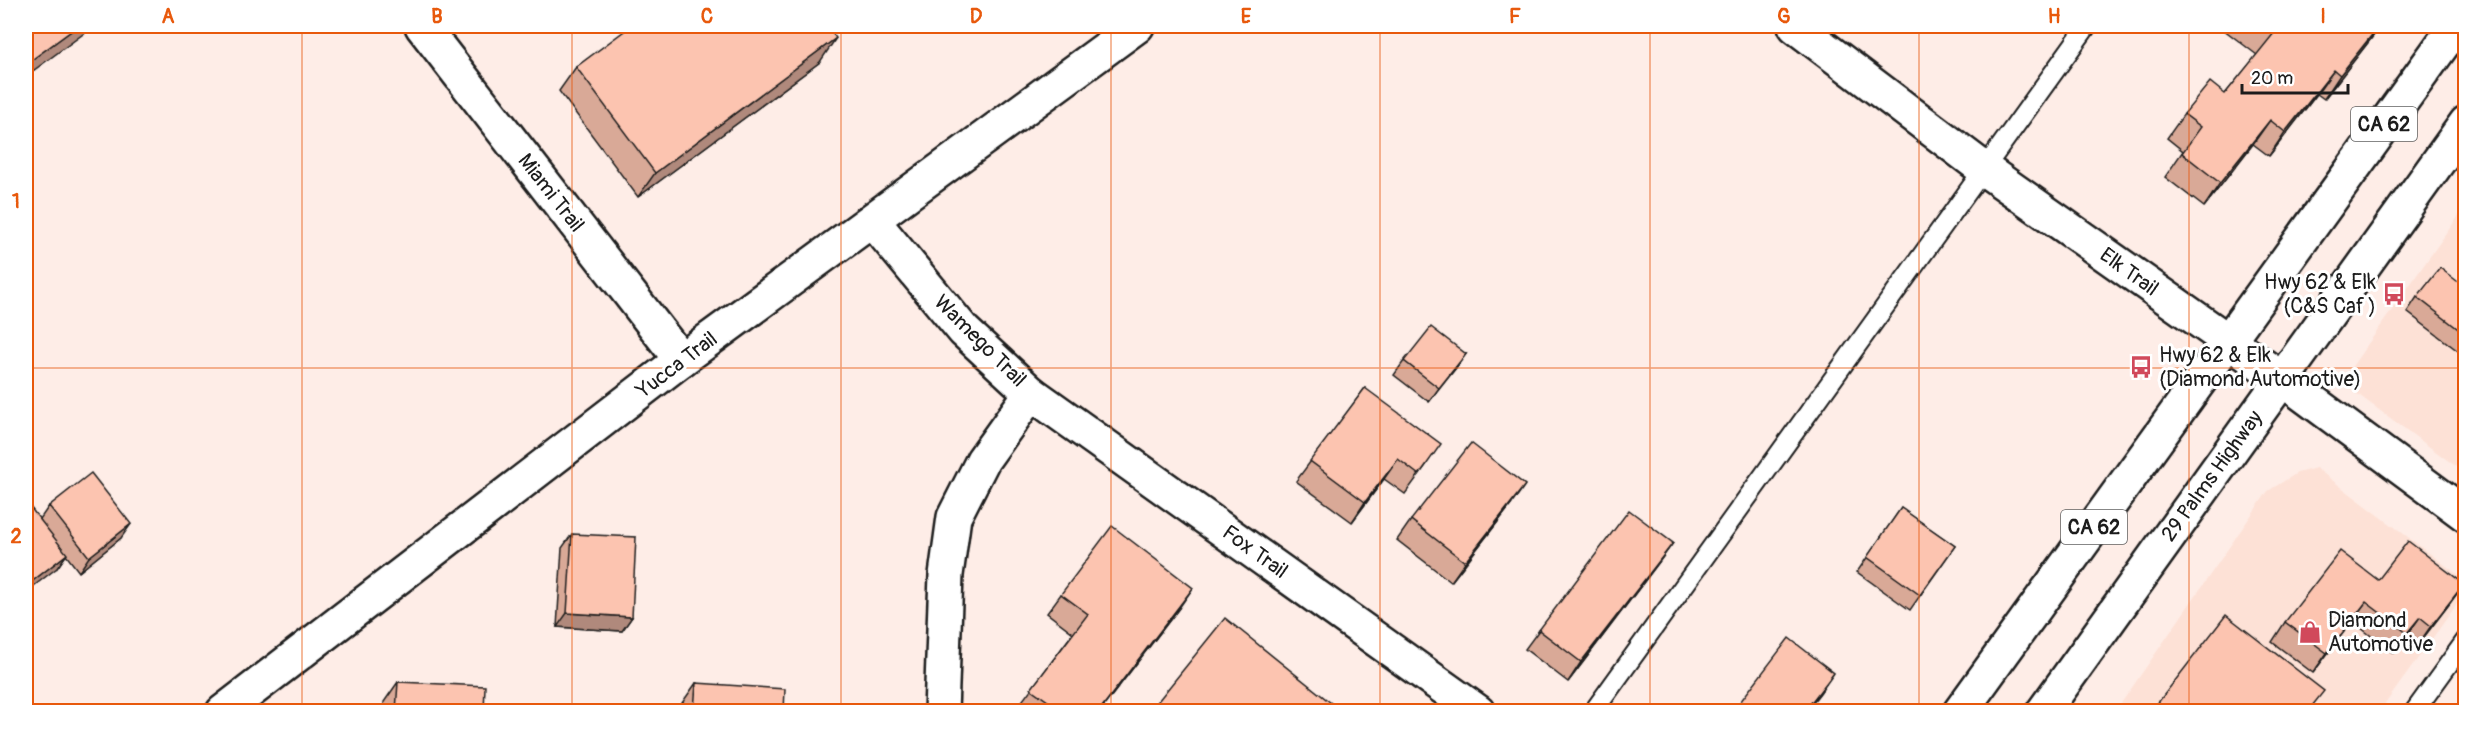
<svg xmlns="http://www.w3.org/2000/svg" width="2491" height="737" font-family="Pangolin,sans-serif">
	<rect width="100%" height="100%" fill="#feede7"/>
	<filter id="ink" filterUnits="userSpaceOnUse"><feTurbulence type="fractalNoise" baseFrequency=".0167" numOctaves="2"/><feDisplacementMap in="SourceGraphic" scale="12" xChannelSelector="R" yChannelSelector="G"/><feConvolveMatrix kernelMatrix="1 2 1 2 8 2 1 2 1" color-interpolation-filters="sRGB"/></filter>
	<g filter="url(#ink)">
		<g fill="#fde1d6">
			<polygon points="2465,207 2465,473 2341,382"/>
			<polygon points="2316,468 2465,580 2465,593 2380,711 2115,712 2268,491 2297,473"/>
		</g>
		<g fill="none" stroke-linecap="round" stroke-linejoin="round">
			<g stroke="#1c1c1c" stroke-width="22">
				<g id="service">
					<polyline points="1593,712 2087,26"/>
					<polyline points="2414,712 2466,640"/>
				</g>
			</g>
			<g stroke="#1c1c1c" stroke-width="38">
				<g id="minor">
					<polyline points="422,26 681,360"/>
					<polyline points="1795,26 1984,169 2282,379 2466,515"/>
					<polyline points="873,221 964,331 1031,393 983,460 954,517 946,575 941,712"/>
					<polyline points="1031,393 1478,712"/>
					<polyline points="223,712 681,360 1137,26"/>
				</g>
			</g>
			<g stroke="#1c1c1c" stroke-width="38">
				<g id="primary">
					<polyline points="1960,712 2456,26"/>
					<polyline points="2043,712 2466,123"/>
				</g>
			</g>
			<use href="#service" stroke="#fff" stroke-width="18"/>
			<use href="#minor" stroke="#fff" stroke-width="33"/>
			<use href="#primary" stroke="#fff" stroke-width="33"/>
		</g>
		<g fill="#d9a997" stroke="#1c1c1c" stroke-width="1.5">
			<polygon points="2219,26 2381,26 2324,99 2317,94 2269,156 2253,144 2204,207 2165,177 2183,151 2167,138 2184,114 2225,94 2257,55"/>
			<polygon points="820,62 638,197 559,91 576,67"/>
			<polygon points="2466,288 2466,357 2407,312 2417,297"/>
			<polygon points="1466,354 1429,402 1394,375 1404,361"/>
			<polygon points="1365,388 1427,464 1405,494 1384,479 1352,522 1296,481"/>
			<polygon points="1511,505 1451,582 1397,540 1411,520"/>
			<polygon points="49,506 121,538 79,572 66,555 57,568 40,519"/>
			<polygon points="1901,508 1955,546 1910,610 1857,572"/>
			<polygon points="572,534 632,617 622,631 557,627 562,548"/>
			<polygon points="1673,543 1659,562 1568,682 1525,649 1539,630"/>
			<polygon points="2378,580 2464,584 2450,603 2417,646 2406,637 2393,653 2352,621 2313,673 2272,642 2285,622"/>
			<polygon points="1061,594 1179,608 1100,711 1021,711 1017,708 1073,633 1047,613"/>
			<polygon points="398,682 484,711 384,711 384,702"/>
			<polygon points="696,683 784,711 681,711 682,703"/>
		</g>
		<g fill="#b0897b" stroke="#1c1c1c" stroke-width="1.5">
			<polygon points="78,26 94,26 26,76 26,64"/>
			<polygon points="2379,26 2381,26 2324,99 2340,75"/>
			<polygon points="836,38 820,62 638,197 655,173"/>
			<polygon points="2334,70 2317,94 2269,156 2285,132"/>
			<polygon points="2270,120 2253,144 2204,207 2220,183"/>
			<polygon points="1466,354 1456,368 1429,402 1439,388"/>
			<polygon points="1398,459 1384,479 1352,522 1365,502"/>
			<polygon points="1525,485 1511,505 1451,582 1465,562"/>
			<polygon points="131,524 121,538 79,572 89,557"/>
			<polygon points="1673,543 1659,562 1568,682 1581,662"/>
			<polygon points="67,554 57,568 26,592 26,586"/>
			<polygon points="2464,584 2450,603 2417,646 2431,626"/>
			<polygon points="1193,588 1179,608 1100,711 1099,711"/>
			<polygon points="2366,602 2352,621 2313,673 2327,653"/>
			<polygon points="567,613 632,617 622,631 557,627"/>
			<polygon points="2420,617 2406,637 2393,653 2407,633"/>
			<polygon points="1834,673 1820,693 1806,711 1805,711"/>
		</g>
		<g fill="#fcc4b0" stroke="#1c1c1c" stroke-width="1.5">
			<polygon points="26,26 78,26 26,64"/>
			<polygon points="631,26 827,26 836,38 655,173 576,67"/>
			<polygon points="2267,26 2379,26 2340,75 2334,70 2285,132 2270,120 2220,183 2182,153 2201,127 2184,114 2210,82 2225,94 2275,32"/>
			<polygon points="2440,268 2466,288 2466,335 2417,297"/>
			<polygon points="1431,327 1466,354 1439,388 1404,361"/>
			<polygon points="1365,388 1441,444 1419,475 1398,459 1365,502 1310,461"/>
			<polygon points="1471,443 1525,485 1465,562 1411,520"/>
			<polygon points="91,473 131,524 89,557 49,506"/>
			<polygon points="30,507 67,554 26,586 26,511"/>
			<polygon points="1901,508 1955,546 1920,595 1867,557"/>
			<polygon points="1629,510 1673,543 1581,662 1539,630"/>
			<polygon points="1112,526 1193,588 1099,711 1062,711 1031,689 1088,614 1061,594"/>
			<polygon points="572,534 636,537 632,617 567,613"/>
			<polygon points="2408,541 2464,584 2431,626 2420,617 2407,633 2366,602 2327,653 2285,622 2340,551 2378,580"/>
			<polygon points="2226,615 2324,691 2308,711 2156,711 2153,709"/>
			<polygon points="1225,618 1341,711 1262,711 1258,709 1256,711 1150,711"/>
			<polygon points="1789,638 1834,673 1806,709 1809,711 1736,711 1734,710"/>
			<polygon points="398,682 485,686 484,711 396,711"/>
			<polygon points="696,683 785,689 784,711 694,711"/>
		</g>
	</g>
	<path fill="none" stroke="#e8590c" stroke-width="1.5" stroke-opacity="0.55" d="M302,26V712M572,26V712M841,26V712M1111,26V712M1380,26V712M1650,26V712M1919,26V712M2189,26V712M26,368H2466"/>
	<defs>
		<g id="bus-bare" transform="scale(1.8)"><path d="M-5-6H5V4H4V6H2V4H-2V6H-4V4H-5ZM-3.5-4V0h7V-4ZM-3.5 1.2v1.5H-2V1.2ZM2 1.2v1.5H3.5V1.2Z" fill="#d1495b" stroke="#fff" stroke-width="2.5" paint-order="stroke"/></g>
		<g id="shop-bare" transform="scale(1.8)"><path d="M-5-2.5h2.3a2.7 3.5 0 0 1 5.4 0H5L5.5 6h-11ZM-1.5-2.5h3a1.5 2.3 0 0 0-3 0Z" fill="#d1495b" stroke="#fff" stroke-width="2.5" paint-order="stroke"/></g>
	</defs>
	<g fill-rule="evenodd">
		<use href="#bus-bare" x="2394" y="294"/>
		<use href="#bus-bare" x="2141" y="367"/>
		<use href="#shop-bare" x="2310" y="632"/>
	</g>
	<g text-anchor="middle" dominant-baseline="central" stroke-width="6" stroke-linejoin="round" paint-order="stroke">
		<g fill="#fff" stroke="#606060" stroke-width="1.5">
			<rect x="2351" y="107" width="66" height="34" rx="4.5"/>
			<rect x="2061" y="510" width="66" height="34" rx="4.5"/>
		</g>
		<g font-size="20" font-weight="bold" fill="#1c1c1c">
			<text x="2384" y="124">CA 62</text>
			<text x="2094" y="527">CA 62</text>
		</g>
		<g font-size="21" fill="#1c1c1c" stroke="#fff">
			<text transform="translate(551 193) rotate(52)">Miami Trail</text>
			<text transform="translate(2129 272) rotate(36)">Elk Trail</text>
			<text transform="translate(980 341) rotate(45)">Wamego Trail</text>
			<text transform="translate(677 365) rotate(-37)">Yucca Trail</text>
			<text transform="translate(2212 476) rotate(-54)">29 Palms Highway</text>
			<text transform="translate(1255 552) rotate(36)">Fox Trail</text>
		</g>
		<g font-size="21" fill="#1c1c1c" stroke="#fff" text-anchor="start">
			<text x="2376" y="282" text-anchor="end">Hwy 62 &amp; Elk<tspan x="2376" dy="24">(C&amp;S Caf )</tspan></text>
			<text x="2159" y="355">Hwy 62 &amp; Elk<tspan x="2159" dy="24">(Diamond Automotive)</tspan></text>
			<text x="2328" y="620">Diamond<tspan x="2328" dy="24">Automotive</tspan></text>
		</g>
	</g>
	<rect width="2491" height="737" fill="none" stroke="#fff" stroke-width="66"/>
	<path d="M2242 84v9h106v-9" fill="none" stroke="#1c1c1c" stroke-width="3"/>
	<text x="2251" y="84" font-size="18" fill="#1c1c1c" stroke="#ffffff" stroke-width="4.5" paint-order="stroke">20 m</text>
	<rect x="33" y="33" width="2425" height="671" fill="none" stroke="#e8590c" stroke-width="2"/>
	<g font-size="20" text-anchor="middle" font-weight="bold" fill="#e8590c">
		<text x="168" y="23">A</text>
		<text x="437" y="23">B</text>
		<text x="707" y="23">C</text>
		<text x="976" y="23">D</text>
		<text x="1246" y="23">E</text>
		<text x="1515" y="23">F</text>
		<text x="1784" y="23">G</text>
		<text x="2054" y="23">H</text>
		<text x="2323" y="23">I</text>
		<text x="16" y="208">1</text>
		<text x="16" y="543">2</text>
	</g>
</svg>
